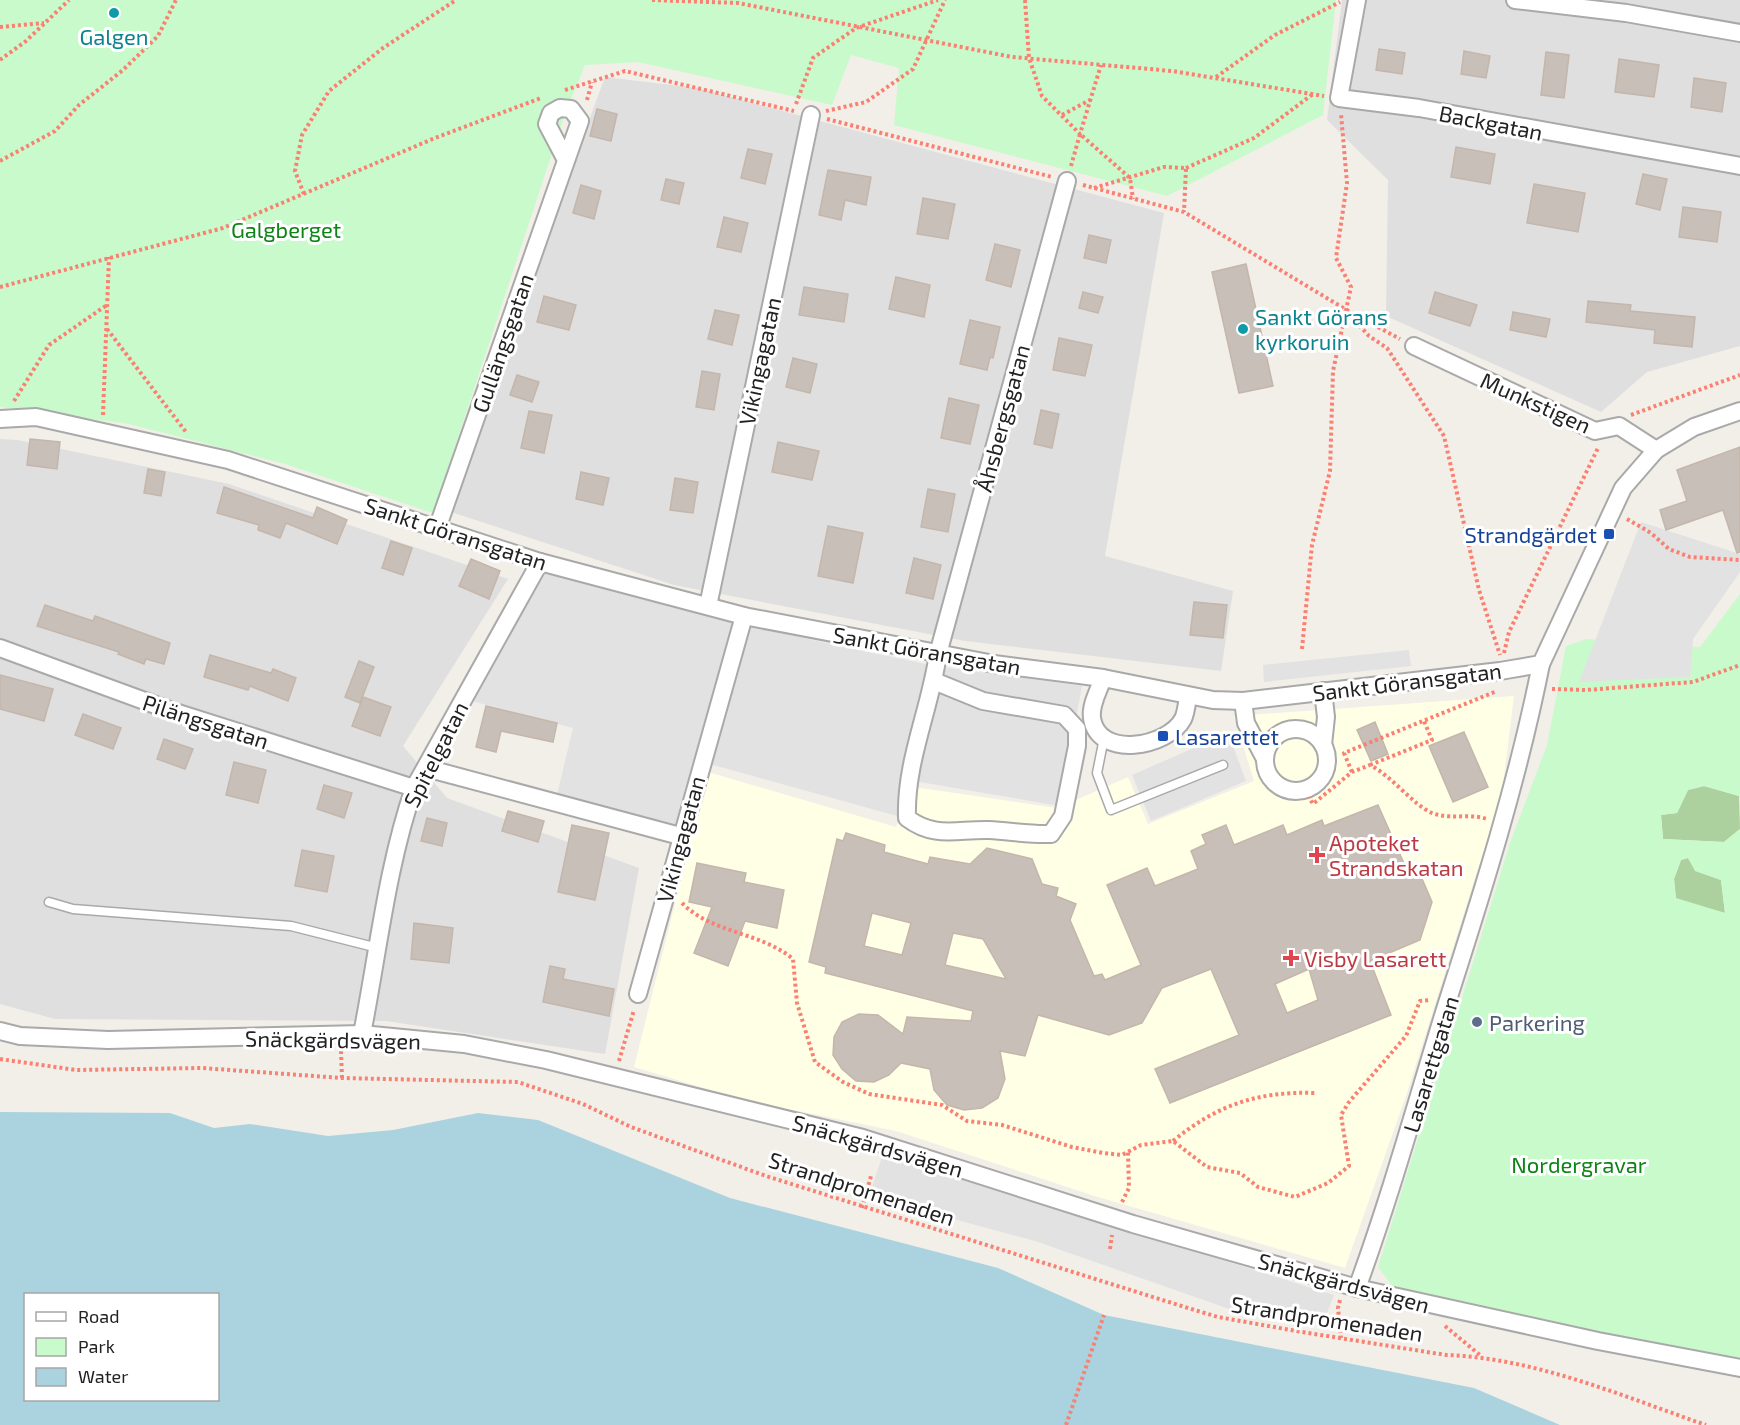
<svg xmlns="http://www.w3.org/2000/svg" width="1740" height="1425" font-family="'Exo 2',sans-serif">
	<rect width="100%" height="100%" fill="#f2efe9"/>
	<g fill="#e0dfdf">
		<polygon points="1342,0 1740,0 1740,346 1647,372 1601,412 1386,316 1388,180 1327,120"/>
		<polygon points="605,77 697,88 1164,213 1105,556 1233,591 1221,671 965,641 674,585 445,510"/>
		<polygon points="0,439 18,440 229,484 508,579 403,746 447,798 639,868 605,1054 386,1021 55,1019 0,1004"/>
	</g>
	<polygon fill="#ffffe5" points="1514,696 1502,793 1406,1096 1345,1268 1098,1197 896,1131 740,1099 634,1067 708,772 896,827 914,787 1058,808 1128,777 1148,824 1254,781 1234,716"/>
	<g fill="#add19e">
		<polygon points="1704,786 1739,796 1740,829 1724,842 1663,839 1661,815 1677,813 1688,790"/>
		<polygon points="1688,858 1696,871 1721,880 1725,913 1676,899 1674,879 1681,860"/>
	</g>
	<g fill="#c8facc" fill-rule="evenodd">
		<polygon points="0,0 1336,0 1323,115 1167,196 894,125 899,68 851,55 832,105 638,62 585,65 565,114 433,513 285,464 129,424 0,407"/>
		<path d="M1740,594V799L1739,796L1704,786L1688,790L1677,813L1661,815L1663,839L1724,842L1740,829V1360L1397,1292L1378,1267L1511,840L1547,745L1566,646L1587,639L1700,647ZM1688,858L1695,871L1721,880L1725,913L1676,898L1674,879L1681,860Z"/>
	</g>
	<g fill="#e2e2e2">
		<polygon points="1641,522 1740,554 1740,572 1693,639 1690,677 1579,682"/>
		<polygon points="542,566 737,620 677,831 556,799 573,728 468,700"/>
		<polygon points="747,626 930,665 897,816 706,763"/>
		<polygon points="1409,650 1411,666 1264,682 1263,665"/>
		<polygon points="942,667 1082,686 1060,806 914,781"/>
		<polygon points="1228,733 1246,781 1151,821 1132,775"/>
		<polygon points="883,1154 1334,1295 1323,1324 1235,1311 1035,1241 869,1196"/>
	</g>
	<path fill="#aad3df" fill-rule="evenodd" d="M0,1112L170,1113L214,1128L250,1124L328,1136L393,1130L478,1113L538,1120L730,1198L998,1268L1104,1315L1474,1388L1560,1425H0ZM26,1294H218V1400H26Z"/>
	<g fill="#c7bfb8" stroke="#c4b6ab" stroke-width="1.5" fill-rule="evenodd">
		<polygon points="1379,49 1405,53 1402,74 1376,70"/>
		<polygon points="1464,51 1490,56 1486,78 1461,74"/>
		<polygon points="1546,52 1569,55 1564,98 1541,95"/>
		<polygon points="1619,59 1659,65 1654,97 1615,92"/>
		<polygon points="1694,78 1726,83 1722,112 1691,107"/>
		<polygon points="597,109 617,114 611,141 590,136"/>
		<polygon points="1456,147 1495,154 1490,184 1451,177"/>
		<polygon points="748,149 772,154 765,184 741,178"/>
		<polygon points="828,170 871,177 866,205 845,200 841,220 819,215"/>
		<polygon points="1643,174 1667,179 1660,210 1636,204"/>
		<polygon points="666,179 684,183 679,204 661,200"/>
		<polygon points="1534,184 1585,193 1578,232 1527,223"/>
		<polygon points="581,185 601,191 594,219 573,213"/>
		<polygon points="923,198 955,204 948,239 917,234"/>
		<polygon points="1683,207 1721,212 1717,242 1679,237"/>
		<polygon points="724,217 748,223 741,252 717,247"/>
		<polygon points="1089,235 1111,240 1106,263 1084,258"/>
		<polygon points="995,244 1020,250 1011,287 986,280"/>
		<polygon points="1246,264 1273,386 1239,393 1212,272"/>
		<polygon points="896,277 930,285 924,317 889,309"/>
		<polygon points="804,287 848,294 844,322 799,315"/>
		<polygon points="1083,292 1103,297 1098,313 1079,308"/>
		<polygon points="1435,292 1477,305 1470,326 1429,313"/>
		<polygon points="544,296 576,305 569,330 537,322"/>
		<polygon points="1588,301 1631,305 1630,311 1695,317 1692,347 1654,343 1655,330 1586,322"/>
		<polygon points="715,310 739,315 732,345 708,339"/>
		<polygon points="1513,312 1550,319 1546,337 1510,330"/>
		<polygon points="970,320 1000,327 993,358 990,357 987,370 960,364"/>
		<polygon points="1059,338 1092,345 1085,376 1053,370"/>
		<polygon points="793,358 817,364 810,393 786,387"/>
		<polygon points="702,371 720,374 714,410 696,407"/>
		<polygon points="517,375 539,382 532,402 510,395"/>
		<polygon points="949,398 979,405 970,444 941,438"/>
		<polygon points="1041,410 1059,414 1052,448 1034,444"/>
		<polygon points="529,411 552,415 544,453 521,448"/>
		<polygon points="30,439 60,442 57,469 27,465"/>
		<polygon points="778,442 819,451 812,480 772,472"/>
		<polygon points="1740,447 1740,552 1737,553 1723,510 1666,530 1660,510 1687,501 1677,470"/>
		<polygon points="148,469 165,472 161,496 144,493"/>
		<polygon points="581,472 609,478 603,505 576,499"/>
		<polygon points="675,478 698,482 693,513 670,510"/>
		<polygon points="224,487 313,518 317,507 347,520 337,544 286,523 280,538 258,530 259,525 217,513"/>
		<polygon points="928,489 955,494 948,532 921,527"/>
		<polygon points="828,526 863,533 853,583 818,576"/>
		<polygon points="391,541 412,548 403,575 382,568"/>
		<polygon points="914,558 941,565 933,599 906,593"/>
		<polygon points="471,559 500,571 489,599 459,586"/>
		<polygon points="1194,602 1227,605 1223,638 1190,635"/>
		<polygon points="45,605 93,621 95,616 170,643 164,664 146,659 144,664 118,654 119,652 37,626"/>
		<polygon points="210,655 271,673 273,669 296,678 288,701 250,686 248,690 204,677"/>
		<polygon points="359,661 374,667 360,703 345,697"/>
		<polygon points="0,675 53,689 44,721 0,709"/>
		<polygon points="363,697 391,707 380,736 352,726"/>
		<polygon points="486,706 557,723 553,742 501,731 496,752 476,747"/>
		<polygon points="83,714 121,728 113,749 75,735"/>
		<polygon points="1375,722 1388,754 1371,761 1357,730"/>
		<polygon points="1464,732 1488,787 1453,802 1429,746"/>
		<polygon points="164,739 193,749 185,769 157,759"/>
		<polygon points="234,762 266,770 258,803 226,795"/>
		<polygon points="324,785 352,793 344,818 317,809"/>
		<path d="M1378,805L1407,870L1417,867L1432,902L1420,940L1370,961L1391,1015L1170,1103L1155,1069L1239,1035L1211,969L1162,988L1142,1023L1109,1035L1038,1015L1025,1056L1000,1051L1005,1079L998,1098L982,1108L964,1110L947,1105L934,1090L930,1069L901,1063L889,1075L874,1082L856,1081L842,1069L833,1055L834,1037L842,1022L859,1014L878,1015L903,1034L907,1017L971,1021L973,1011L825,973L826,967L809,962L837,839L843,841L846,833L885,845L884,852L928,864L930,857L970,864L987,848L1032,859L1042,884L1058,888L1056,896L1076,904L1070,920L1094,976L1102,974L1105,980L1141,965L1107,885L1147,868L1155,886L1198,869L1191,851L1206,844L1202,835L1226,825L1234,845L1283,825L1287,835L1322,820L1324,826ZM872,913L911,923L902,955L864,946ZM953,933L983,939L1006,979L945,965ZM1309,969L1318,1000L1287,1013L1275,984Z"/>
		<polygon points="508,811 544,821 538,842 502,831"/>
		<polygon points="427,818 447,823 442,846 421,841"/>
		<polygon points="572,825 609,833 595,900 558,892"/>
		<polygon points="302,850 334,856 327,892 295,886"/>
		<polygon points="697,863 746,873 744,882 784,890 777,928 745,921 728,966 694,953 712,907 689,902"/>
		<polygon points="414,923 453,928 449,963 411,959"/>
		<polygon points="550,966 565,969 563,979 614,989 609,1016 543,1002"/>
	</g>
	<g fill="none" stroke-linecap="round" stroke-linejoin="round">
		<g stroke="#a9a9a9" stroke-width="11">
			<g id="lane">
				<polyline points="1104,738 1097,773 1111,810 1223,765"/>
				<polyline points="49,902 73,909 291,926 378,948"/>
			</g>
		</g>
		<g stroke="#a9a9a9" stroke-width="20">
			<g id="street">
				<polyline points="1357,0 1339,98 1419,108 1740,166"/>
				<polyline points="1515,0 1626,13 1740,33"/>
				<polyline points="1414,346 1595,431 1619,426 1656,450"/>
				<polyline points="0,419 36,417 228,460 540,562 744,616 994,664 1103,678 1213,700 1243,701 1500,671 1541,664 1623,488 1656,450 1694,427 1740,411"/>
				<polyline points="438,526 580,121 571,109 560,108 551,113 547,124 566,160"/>
				<polyline points="708,606 811,115"/>
				<polyline points="0,648 172,711 414,788"/>
				<path d="M1103,678C1099,690 1090,705 1092,718C1098,760 1168,747 1183,719C1186,713 1187,703 1188,696"/>
				<path d="M934,681L983,701L1064,715L1077,729V746L1063,816L1051,834C1030,835 1010,831 989,830C957,829 935,839 907,818C905,762 930,710 938,654L1067,181"/>
				<polyline points="1243,701 1246,723 1264,757"/>
				<circle cx="1296" cy="760" r="31"/>
				<polyline points="1323,745 1326,717 1323,691"/>
				<polyline points="426,768 680,836"/>
				<polyline points="638,994 744,616"/>
				<polyline points="0,1031 20,1036 108,1040 362,1034 464,1044 546,1060 863,1138 1133,1224 1357,1288 1598,1341 1740,1368"/>
				<path d="M362,1034C378,953 387,866 414,788L540,562"/>
				<path d="M1357,1288C1391,1195 1417,1100 1446,1006C1482,894 1518,780 1541,664"/>
			</g>
		</g>
		<g stroke="#fa8072" stroke-width="4" stroke-dasharray="3 3" stroke-linecap="butt">
			<polyline points="652,0 738,3 1012,57 1172,71 1324,96"/>
			<polyline points="1025,0 1029,58 1042,96 1080,134 1101,65"/>
			<polyline points="0,27 44,23"/>
			<polyline points="0,60 26,41 69,0"/>
			<polyline points="1216,77 1275,35 1340,2"/>
			<polyline points="565,90 625,71 794,111"/>
			<polyline points="587,100 592,82"/>
			<polyline points="796,104 813,58 856,28 938,0"/>
			<polyline points="826,111 866,102 913,69 945,0"/>
			<polyline points="1062,115 1090,100"/>
			<polyline points="827,119 1052,177"/>
			<polyline points="0,161 55,131 79,105 123,70 158,36 176,0"/>
			<polyline points="1071,166 1080,134 1130,178 1133,199"/>
			<polyline points="1186,168 1254,138 1313,94"/>
			<polyline points="1083,185 1184,212 1345,309 1400,339"/>
			<polyline points="1094,188 1164,167 1186,168 1184,212"/>
			<polyline points="304,194 295,171 302,135 329,91 383,48 456,0"/>
			<polyline points="0,287 223,228 435,138 541,98"/>
			<polyline points="1347,312 1369,336 1387,348 1444,436 1479,590 1500,655"/>
			<polyline points="107,329 186,432"/>
			<polyline points="14,401 49,345 107,305"/>
			<polyline points="103,415 109,257"/>
			<polyline points="1631,415 1740,375"/>
			<polyline points="1627,519 1651,533 1669,549 1690,557 1740,560"/>
			<polyline points="1302,649 1312,545 1330,471 1333,371 1351,287 1336,258 1347,183 1341,114"/>
			<polyline points="1504,653 1509,632 1598,448"/>
			<polyline points="1552,689 1586,690 1693,682 1740,665"/>
			<polyline points="1370,765 1432,740 1424,721"/>
			<polyline points="1352,772 1344,753 1497,691"/>
			<path d="M1305,790L1313,804L1352,772L1370,765C1393,777 1412,804 1432,813C1451,820 1469,813 1487,819"/>
			<path d="M682,903C711,933 761,932 793,959L797,1003L815,1062L843,1082L869,1094L942,1105L967,1121L1002,1125L1072,1147L1103,1153L1122,1155L1141,1145L1173,1141L1207,1167L1240,1173L1258,1187L1295,1197L1328,1183L1349,1166L1341,1115L1349,1102L1406,1036L1420,1001L1431,1000"/>
			<polyline points="341,1051 342,1078"/>
			<path d="M0,1059L76,1070L202,1068L342,1078L518,1082L583,1104L631,1127L766,1176L1188,1308L1218,1317L1302,1332L1446,1355C1535,1358 1622,1396 1706,1425"/>
			<polyline points="619,1061 634,1010"/>
			<path d="M1173,1141C1217,1105 1258,1091 1315,1093"/>
			<polyline points="1122,1202 1129,1188 1128,1152"/>
			<polyline points="862,1208 871,1176"/>
			<polyline points="1110,1249 1112,1235"/>
			<polyline points="1340,1300 1338,1308 1341,1338"/>
			<polyline points="1445,1326 1481,1356"/>
			<polyline points="1066,1425 1104,1315"/>
		</g>
		<use href="#lane" stroke="#fff" stroke-width="8"/>
		<use href="#street" stroke="#fff" stroke-width="16"/>
	</g>
	<g fill="#0f9aa8" stroke="#fff" stroke-width="2">
		<circle cx="114" cy="13" r="6"/>
		<circle cx="1243" cy="329" r="6"/>
	</g>
	<g fill="#1a4fb4" stroke="#fff" stroke-width="2">
		<rect x="1603" y="528" width="12" height="12" rx="3"/>
		<rect x="1157" y="730" width="12" height="12" rx="3"/>
	</g>
	<g fill="#e0444e" stroke="#fff" stroke-width="2">
		<path d="M1314 846h6v6h6v6h-6v6h-6v-6h-6v-6h6z"/>
		<path d="M1288 949h6v6h6v6h-6v6h-6v-6h-6v-6h6z"/>
	</g>
	<circle fill="#5c6f8a" stroke="#fff" stroke-width="2" cx="1477" cy="1022" r="6"/>
	<g text-anchor="middle" dominant-baseline="central" stroke-width="6" stroke-linejoin="round" paint-order="stroke">
		<g font-size="22" fill="#0d838f" stroke="#fff">
			<text x="114" y="36">Galgen</text>
			<text x="1255" y="316" text-anchor="start">Sankt Görans<tspan x="1255" dy="25">kyrkoruin</tspan></text>
		</g>
		<g font-size="22" fill="#222" stroke="#fff">
			<text transform="translate(1491 122) rotate(11)">Backgatan</text>
			<text transform="translate(502 343) rotate(-71)">Gullängsgatan</text>
			<text transform="translate(759 361) rotate(-78)">Vikingagatan</text>
			<text transform="translate(1536 402) rotate(24)">Munkstigen</text>
			<text transform="translate(1002 418) rotate(-75)">Åhsbergsgatan</text>
			<text transform="translate(456 533) rotate(18)">Sankt Göransgatan</text>
			<text transform="translate(927 650) rotate(10)">Sankt Göransgatan</text>
			<text transform="translate(1407 681) rotate(-7)">Sankt Göransgatan</text>
			<text transform="translate(206 721) rotate(18)">Pilängsgatan</text>
			<text transform="translate(435 754) rotate(-63)">Spitelgatan</text>
			<text transform="translate(680 839) rotate(-75)">Vikingagatan</text>
			<text transform="translate(333 1039) rotate(1)">Snäckgärdsvägen</text>
			<text transform="translate(1430 1064) rotate(-73)">Lasarettgatan</text>
			<text transform="translate(878 1145) rotate(16)">Snäckgärdsvägen</text>
			<text transform="translate(862 1188) rotate(18)">Strandpromenaden</text>
			<text transform="translate(1344 1282) rotate(15)">Snäckgärdsvägen</text>
			<text transform="translate(1327 1318) rotate(9)">Strandpromenaden</text>
		</g>
		<g font-size="22" fill="#0c8416" stroke="#fff">
			<text x="286" y="229">Galgberget</text>
			<text x="1579" y="1164">Nordergravar</text>
		</g>
		<g font-size="22" fill="#164399" stroke="#fff" text-anchor="end">
			<text x="1597" y="534">Strandgärdet</text>
			<text x="1175" y="736" text-anchor="start">Lasarettet</text>
		</g>
		<g font-size="22" fill="#be3a42" stroke="#fff" text-anchor="start">
			<text x="1329" y="842">Apoteket<tspan x="1329" dy="25">Strandskatan</tspan></text>
			<text x="1304" y="958">Visby Lasarett</text>
		</g>
		<g font-size="22" fill="#4e5e75" stroke="#fff" text-anchor="start">
			<text x="1489" y="1022">Parkering</text>
		</g>
	</g>
	<rect x="24" y="1293" width="195" height="108" fill="#ffffff" stroke="#a7a7a7" stroke-width="1.5"/>
	<rect x="36" y="1312" width="30" height="9" fill="#ffffff" stroke="#a7a7a7" stroke-width="1.5"/>
	<text x="78" y="1323" font-size="18" fill="#222222">Road</text>
	<rect x="36" y="1338" width="30" height="18" fill="#c8facc" stroke="#a7a7a7" stroke-width="1.5"/>
	<text x="78" y="1353" font-size="18" fill="#222222">Park</text>
	<rect x="36" y="1368" width="30" height="18" fill="#aad3df" stroke="#a7a7a7" stroke-width="1.5"/>
	<text x="78" y="1383" font-size="18" fill="#222222">Water</text>
</svg>
